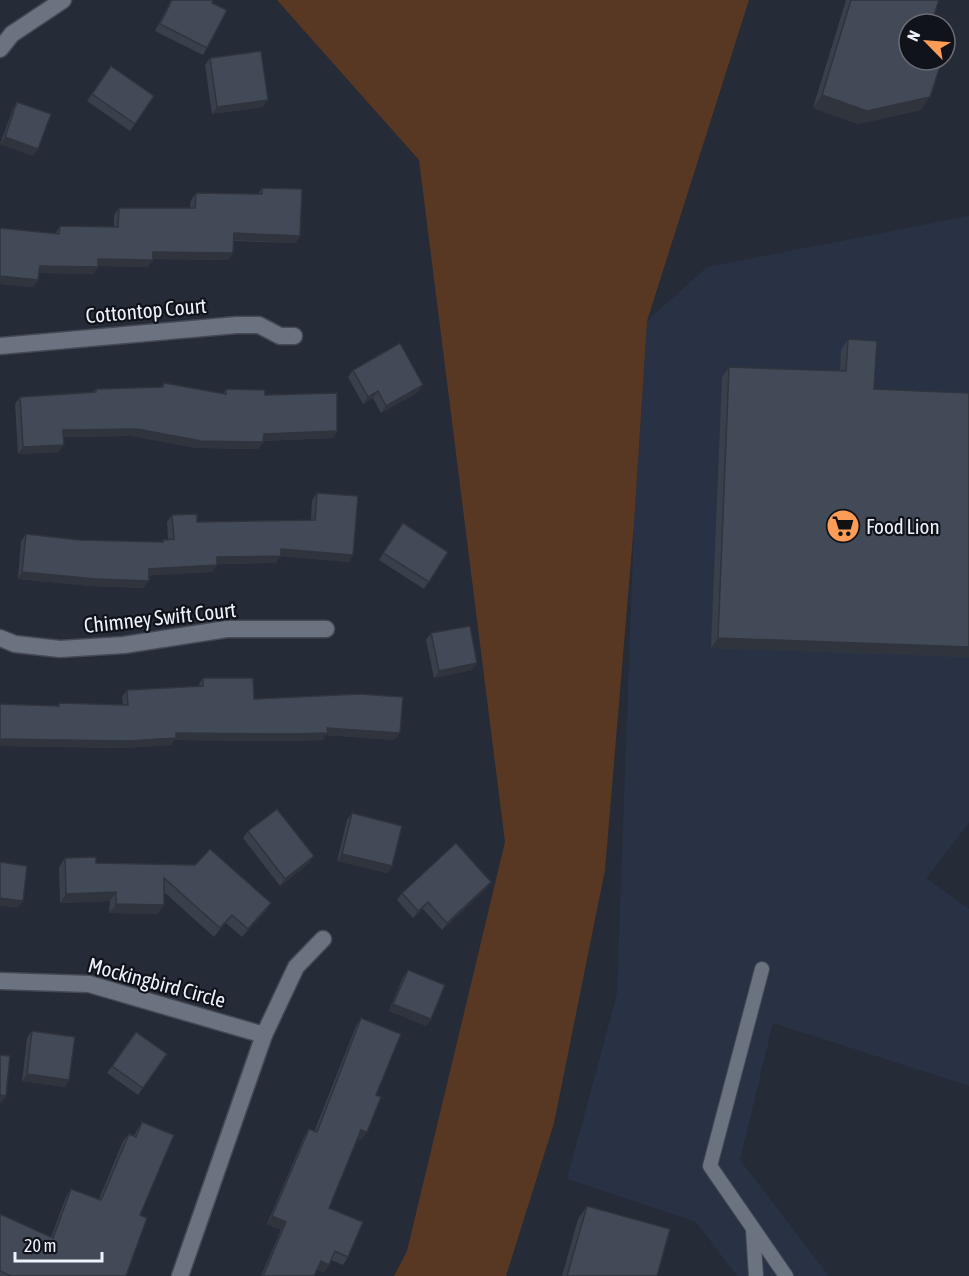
<svg xmlns="http://www.w3.org/2000/svg" width="969" height="1276" font-family="'Asap Condensed',sans-serif">
	<rect width="100%" height="100%" fill="#252b37"/>
	<polygon fill="#293244" points="969,216 969,823 926,878 969,909 969,1086 773,1023 740,1160 829,1276 737,1276 696,1222 567,1179 617,994 634,524 647,321 707,267"/>
	<polygon fill="#583823" points="277,0 749,0 647,321 634,524 605,870 554,1123 506,1276 394,1276 407,1251 505,842 419,160"/>
	<g fill="none" stroke-linecap="round" stroke-linejoin="round">
		<g stroke="#444953" stroke-width="16">
			<g id="service">
				<polyline points="762,969 710,1166 786,1276"/>
				<polyline points="753,1230 756,1276"/>
			</g>
		</g>
		<g stroke="#444953" stroke-width="19">
			<g id="minor">
				<polyline points="0,49 12,34 63,0"/>
				<polyline points="0,346 237,325 259,325 280,336 294,336"/>
				<polyline points="0,638 15,644 60,649 124,645 227,629 326,629"/>
				<polyline points="0,981 89,984 264,1035 180,1276"/>
				<polyline points="264,1035 296,967 323,939"/>
			</g>
		</g>
		<use href="#service" stroke="#6b7280" stroke-width="14"/>
		<use href="#minor" stroke="#6b7280" stroke-width="16"/>
	</g>
	<g fill="#3a404b">
		<polygon points="171,0 213,0 212,3 207,48 203,55 155,31"/>
		<polygon points="846,0 939,0 909,24 921,110 858,124 813,108"/>
		<polygon points="210,58 263,107 212,114 205,65"/>
		<polygon points="111,66 154,96 130,131 87,101"/>
		<polygon points="17,102 33,156 0,144 13,109"/>
		<polygon points="262,188 296,243 233,241 228,260 153,259 148,267 98,266 93,274 39,273 38,280 33,287 0,284 0,228 55,234 60,226 114,227 114,215 119,208 190,208 191,200 196,193 258,194"/>
		<polygon points="848,339 874,389 969,393 969,657 711,648 722,377 729,367 840,371 841,350"/>
		<polygon points="353,370 418,392 381,413 373,398 363,404 348,377"/>
		<polygon points="164,383 223,394 226,389 265,395 333,438 263,441 263,442 258,449 196,448 132,436 63,437 59,452 18,454 15,404 20,397 93,392 96,389 161,387"/>
		<polygon points="317,493 353,555 349,562 280,556 276,563 217,564 212,572 149,575 144,588 91,586 18,579 21,541 26,534 80,540 161,542 163,540 168,540 167,522 172,515 197,522 311,520 312,500"/>
		<polygon points="403,523 448,552 424,589 379,560"/>
		<polygon points="431,633 472,670 434,678 426,640"/>
		<polygon points="203,678 254,699 395,740 326,735 323,740 284,741 174,740 171,745 122,748 0,746 0,704 57,706 59,703 123,705 122,697 127,690 198,686"/>
		<polygon points="352,813 392,866 387,873 337,861 347,820"/>
		<polygon points="248,831 314,856 309,863 280,886 243,838"/>
		<polygon points="65,858 96,863 271,903 265,912 242,937 226,923 214,937 164,892 158,914 109,913 110,901 60,903 59,867"/>
		<polygon points="486,889 442,930 423,909 413,918 397,900 402,893"/>
		<polygon points="408,970 431,1019 426,1026 389,1011 403,977"/>
		<polygon points="361,1018 376,1095 367,1132 361,1140 358,1139 329,1208 348,1257 343,1265 331,1260 324,1272 317,1270 314,1276 261,1276 281,1230 267,1224 304,1137 309,1129 314,1132 356,1026"/>
		<polygon points="32,1031 69,1080 65,1087 22,1081 27,1038"/>
		<polygon points="136,1032 167,1054 138,1095 107,1073"/>
		<polygon points="142,1122 140,1215 126,1276 0,1276 0,1214 51,1237 66,1197 71,1189 99,1199 123,1141 129,1134 134,1136 137,1130"/>
		<polygon points="587,1206 657,1276 562,1276 578,1219"/>
	</g>
	<g fill="#2f343d">
		<polygon points="822,95 930,97 921,110 858,124 813,108"/>
		<polygon points="268,100 263,107 212,114 217,107"/>
		<polygon points="5,137 38,149 33,156 0,144"/>
		<polygon points="234,233 300,236 296,243 229,240"/>
		<polygon points="153,252 233,253 228,260 148,259"/>
		<polygon points="98,259 153,260 148,267 93,266"/>
		<polygon points="40,266 98,267 93,274 35,273"/>
		<polygon points="0,276 38,280 33,287 0,284"/>
		<polygon points="423,385 418,392 381,413 386,406"/>
		<polygon points="378,391 373,398 363,404 368,397"/>
		<polygon points="137,429 263,442 258,449 196,448 132,436 58,437 63,430"/>
		<polygon points="337,431 333,438 259,441 264,434"/>
		<polygon points="64,445 59,452 18,454 23,447"/>
		<polygon points="281,549 353,555 349,562 280,556 276,563 212,564 217,557"/>
		<polygon points="217,565 212,572 144,576 149,569"/>
		<polygon points="22,572 149,581 144,588 91,586 18,579"/>
		<polygon points="718,638 969,647 969,657 711,648"/>
		<polygon points="477,663 472,670 434,678 439,671"/>
		<polygon points="327,728 400,733 395,740 326,735 323,740 284,741 174,740 171,745 122,748 0,746 0,739"/>
		<polygon points="342,854 392,866 387,873 337,861"/>
		<polygon points="314,856 309,863 280,886 285,879"/>
		<polygon points="491,882 486,889 442,930 447,923"/>
		<polygon points="116,892 110,901 60,903 66,894"/>
		<polygon points="0,898 23,901 18,908 0,906"/>
		<polygon points="428,902 423,909 413,918 418,911"/>
		<polygon points="271,903 265,912 242,937 248,929"/>
		<polygon points="116,904 164,905 158,914 109,913"/>
		<polygon points="232,915 226,923 214,937 220,928"/>
		<polygon points="393,1004 431,1019 426,1026 389,1011"/>
		<polygon points="27,1074 69,1080 65,1087 22,1081"/>
		<polygon points="0,1095 6,1096 2,1103 0,1102"/>
		<polygon points="361,1130 367,1132 361,1140 356,1138"/>
		<polygon points="272,1216 286,1222 281,1230 267,1224"/>
		<polygon points="321,1261 329,1265 324,1272 315,1269"/>
	</g>
	<g fill="#434a57" stroke="#2f343d" stroke-width="1.5">
		<polygon points="172,0 213,0 212,3 227,10 207,48 160,24"/>
		<polygon points="851,0 939,0 931,24 909,24 909,60 942,60 930,97 867,111 822,95"/>
		<polygon points="261,51 268,100 217,107 210,58"/>
		<polygon points="111,66 154,96 135,124 92,94"/>
		<polygon points="17,102 51,114 38,149 5,137"/>
		<polygon points="262,188 302,189 300,236 234,233 233,253 153,252 153,260 98,259 98,267 40,266 38,280 0,276 0,228 59,234 60,226 118,227 119,208 195,208 196,193 262,194"/>
		<polygon points="848,339 877,341 874,389 969,393 969,647 718,638 729,367 846,371"/>
		<polygon points="400,343 423,385 386,406 378,391 368,397 353,370"/>
		<polygon points="164,383 226,394 226,389 265,390 265,395 337,393 337,431 264,434 263,442 201,441 137,429 63,430 64,445 23,447 20,397 96,392 96,389 163,387"/>
		<polygon points="317,493 358,496 353,555 281,549 281,556 217,557 217,565 149,569 149,581 96,579 22,572 26,534 80,540 163,542 163,540 174,539 172,515 197,514 197,522 315,520"/>
		<polygon points="403,523 448,552 429,582 383,553"/>
		<polygon points="470,626 477,663 439,671 431,633"/>
		<polygon points="203,678 253,678 254,699 360,694 403,697 400,733 327,728 328,733 289,734 176,733 176,738 127,741 0,739 0,704 59,706 59,703 128,705 127,690 203,686"/>
		<polygon points="277,809 314,856 285,879 248,831"/>
		<polygon points="352,813 402,826 392,866 342,854"/>
		<polygon points="456,843 491,882 447,923 428,902 418,911 402,893"/>
		<polygon points="210,849 271,903 248,929 232,915 220,928 164,878 164,905 116,904 116,892 66,894 65,858 96,857 96,863 195,865"/>
		<polygon points="0,862 27,866 23,901 0,898"/>
		<polygon points="408,970 445,985 431,1019 393,1004"/>
		<polygon points="361,1018 401,1034 376,1095 381,1097 367,1132 361,1130 329,1208 363,1222 348,1257 335,1251 329,1265 321,1261 314,1276 263,1276 286,1222 272,1216 309,1129 317,1132"/>
		<polygon points="32,1031 75,1037 69,1080 27,1074"/>
		<polygon points="136,1032 167,1054 143,1088 112,1066"/>
		<polygon points="0,1055 10,1056 6,1096 0,1095"/>
		<polygon points="142,1122 174,1135 140,1215 147,1218 126,1276 11,1276 0,1271 0,1214 53,1238 71,1189 101,1200 129,1134 136,1137"/>
		<polygon points="587,1206 670,1229 657,1276 567,1276"/>
	</g>
	<defs>
		<g id="supermarket-disc" transform="scale(1.725)"><circle r="9.5" fill="#fd9c56" stroke="#101319"/><path d="M-6-5.5h2.5l.6 2H6L4.5 2H-2.5L-4.4-4H-6ZM-1.5 3.2a1.3 1.3 0 1 0 .1 0ZM3 3.2a1.3 1.3 0 1 0 .1 0Z" fill="#111"/></g>
	</defs>
	<g fill-rule="evenodd">
		<use href="#supermarket-disc" x="843" y="526"/>
	</g>
	<g text-anchor="middle" dominant-baseline="central" stroke-width="4.5" stroke-linejoin="round" paint-order="stroke">
		<g font-size="21" fill="#eef2fb" stroke="#101319">
			<text transform="translate(146 310) rotate(-5)">Cottontop Court</text>
			<text transform="translate(160 617) rotate(-6)">Chimney Swift Court</text>
			<text transform="translate(157 982) rotate(15)">Mockingbird Circle</text>
		</g>
		<g font-size="21" fill="#eef2fb" stroke="#101319" text-anchor="start">
			<text x="866" y="526">Food Lion</text>
		</g>
	</g>
	<g transform="translate(927 42) rotate(295)"><circle r="28" fill="#101319" stroke="#696c73" stroke-width="1.5"/>
	<path d="M0-4.5L10 22L0 15L-10 22Z" fill="#fd9c56"/>
	<text y="-9" font-size="16" font-weight="bold" text-anchor="middle" fill="#eef2fb">N</text>
	</g>
	<path d="M15 1252v9h87v-9" fill="none" stroke="#eef2fb" stroke-width="3"/>
	<text x="24" y="1252" font-size="18" fill="#eef2fb" stroke="#101319" stroke-width="4.5" paint-order="stroke">20 m</text>
</svg>
